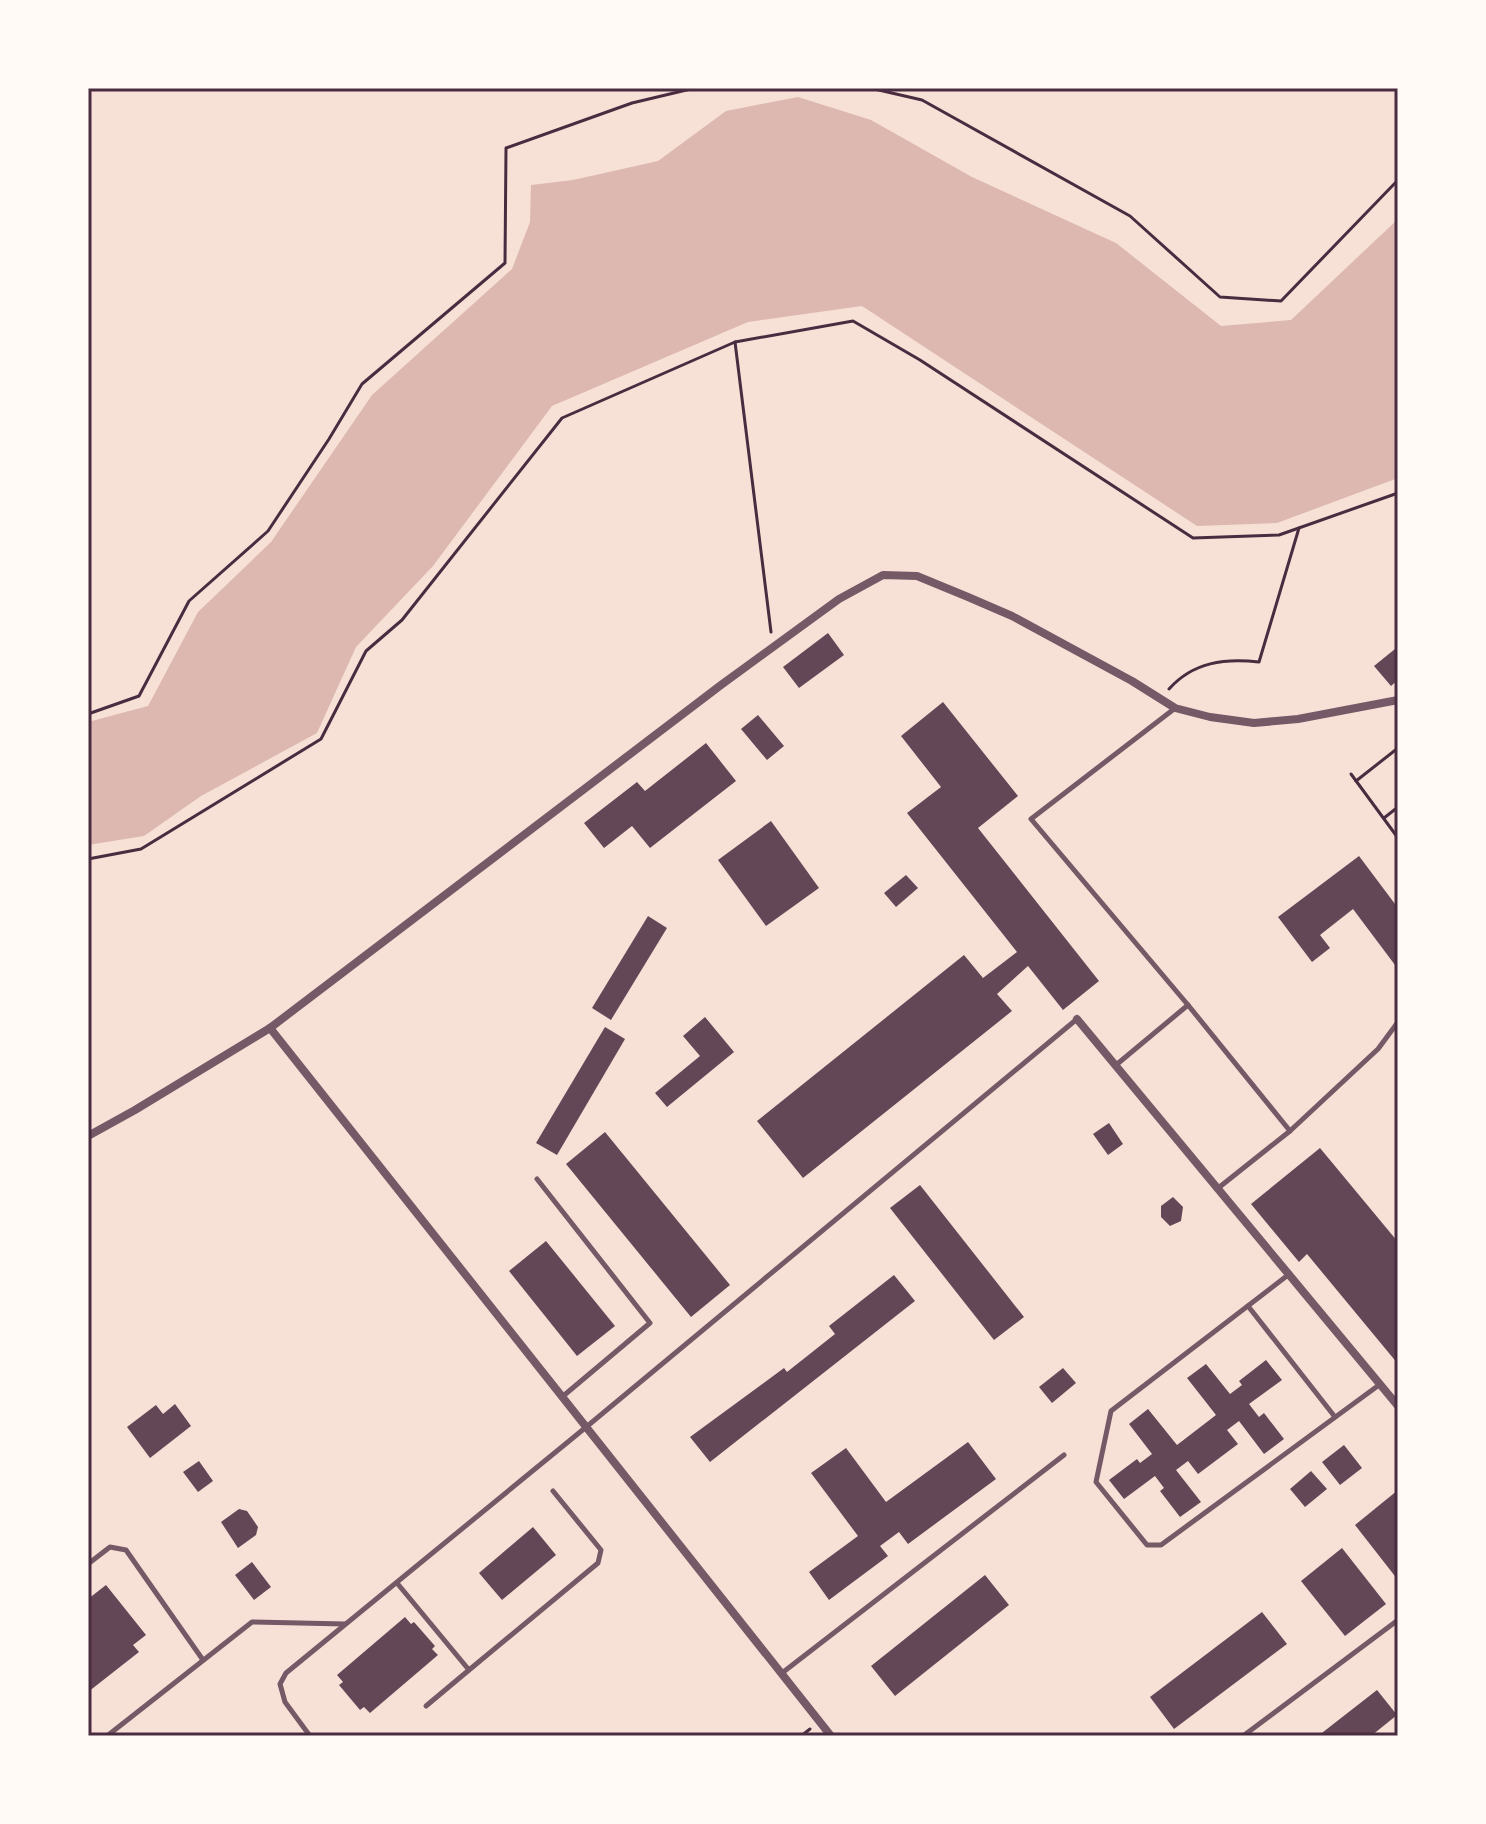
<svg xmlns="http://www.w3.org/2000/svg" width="1486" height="1824" font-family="Rubik,sans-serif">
	<rect width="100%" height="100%" fill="#f7e1d7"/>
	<polygon fill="#dcb8b0" points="798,97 871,120 972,177 1116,243 1221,326 1291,320 1398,219 1398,478 1277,523 1197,526 862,306 748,322 552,406 433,566 356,647 317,733 201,796 144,836 88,845 88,722 148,706 198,612 271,542 372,395 512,269 530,222 531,185 573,180 658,161 726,111"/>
	<g fill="#644757">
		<polygon points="828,633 844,655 799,688 783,667"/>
		<polygon points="1395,649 1398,653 1398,680 1391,686 1374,666"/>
		<polygon points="943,702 1018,796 978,828 1099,981 1063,1010 1028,966 997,994 1012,1011 803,1178 757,1121 964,955 983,978 1017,952 907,813 941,787 901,736"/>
		<polygon points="758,715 784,746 767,760 741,729"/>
		<polygon points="706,743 736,781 650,848 632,826 604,848 584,823 637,782 645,791"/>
		<polygon points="771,821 819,888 766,926 718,860"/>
		<polygon points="1359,856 1398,908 1398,969 1353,909 1320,935 1330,948 1312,962 1278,917"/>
		<polygon points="906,875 918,888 896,907 884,893"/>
		<polygon points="648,916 667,928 611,1020 592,1008"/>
		<polygon points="705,1017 734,1052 667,1107 655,1093 700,1056 683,1036"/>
		<polygon points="605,1027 625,1039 557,1155 536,1143"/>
		<polygon points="1109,1123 1123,1144 1108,1155 1093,1134"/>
		<polygon points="605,1132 730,1285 691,1317 566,1164"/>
		<polygon points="1320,1148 1398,1242 1398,1364 1307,1254 1299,1262 1251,1204"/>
		<polygon points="920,1185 1024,1317 994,1340 890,1208"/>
		<polygon points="1173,1197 1183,1207 1181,1221 1170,1226 1161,1217 1161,1206"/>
		<polygon points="546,1241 615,1326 577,1356 509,1271"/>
		<polygon points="894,1275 915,1301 710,1462 690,1437 784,1368 787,1372 835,1334 829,1326"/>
		<polygon points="1266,1360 1282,1380 1249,1404 1259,1417 1264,1413 1284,1439 1264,1454 1239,1421 1227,1430 1238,1444 1198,1474 1188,1461 1176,1470 1201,1502 1180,1517 1160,1491 1164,1488 1155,1476 1124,1499 1109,1480 1137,1459 1140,1463 1152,1454 1129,1424 1148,1409 1177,1445 1216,1415 1187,1378 1206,1364 1230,1394 1242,1385 1239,1381"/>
		<polygon points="1063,1368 1076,1383 1052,1403 1039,1387"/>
		<polygon points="175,1404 191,1426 150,1458 127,1427 156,1405 163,1414"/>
		<polygon points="968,1442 996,1479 908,1544 899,1532 880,1546 888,1556 829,1600 809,1572 858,1536 811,1473 846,1448 886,1502"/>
		<polygon points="1344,1445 1362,1468 1340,1485 1322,1462"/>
		<polygon points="199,1461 213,1481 198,1492 183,1472"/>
		<polygon points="1311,1471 1327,1489 1305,1507 1290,1489"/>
		<polygon points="1398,1490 1398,1580 1355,1525"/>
		<polygon points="239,1509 247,1511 258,1527 256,1535 238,1548 221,1522"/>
		<polygon points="533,1527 556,1555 502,1600 479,1573"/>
		<polygon points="1342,1548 1386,1604 1345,1636 1301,1581"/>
		<polygon points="252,1562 271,1587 254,1600 235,1575"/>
		<polygon points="985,1575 1009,1605 895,1696 871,1666"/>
		<polygon points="106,1585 146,1635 133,1645 139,1652 88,1692 88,1599"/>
		<polygon points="1262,1612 1287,1644 1174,1729 1150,1697"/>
		<polygon points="405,1617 411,1624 414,1622 435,1646 432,1649 438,1655 370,1713 364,1707 360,1710 339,1685 343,1682 337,1675"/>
		<polygon points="1377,1690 1397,1715 1371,1736 1318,1736"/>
	</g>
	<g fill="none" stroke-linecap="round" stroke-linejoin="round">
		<g stroke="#4a2c40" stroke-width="3">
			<polyline points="870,88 922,100 1130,216 1220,297 1281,301 1398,180"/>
			<polyline points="771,632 735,342 853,321 920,360 1193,538 1279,535 1398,493"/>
			<path d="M1169,689C1193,662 1225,658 1259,662L1299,528"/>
			<polyline points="88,714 139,696 189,601 268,531 329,439 362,384 505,263 506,148 632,103 695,88"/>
			<polyline points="1351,774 1398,838"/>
			<polyline points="1356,781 1398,748"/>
			<polyline points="1384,818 1398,807"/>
			<polyline points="88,859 141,849 321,739 366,651 402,620 562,418 735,342"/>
			<polyline points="801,1736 810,1729"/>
		</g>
		<g stroke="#755966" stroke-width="5">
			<polyline points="1188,1005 1290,1131 1217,1189"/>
			<polyline points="1116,1065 1188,1005 1031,819 1174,709"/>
			<polyline points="1290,1131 1378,1049 1398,1022"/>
			<polyline points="537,1179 650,1323 562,1397"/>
			<polyline points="1288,1275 1111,1411 1096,1482 1147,1545 1161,1545 1379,1385"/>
			<polyline points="1248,1306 1335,1417"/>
			<polyline points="88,1564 110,1547 126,1550 203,1660"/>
			<polyline points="397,1583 469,1670 426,1706"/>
			<polyline points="469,1670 598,1563 601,1550 553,1491"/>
			<polyline points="782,1673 1064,1455"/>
			<polyline points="107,1736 252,1622 345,1624"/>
			<polyline points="310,1736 285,1702 280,1684 286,1673 585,1428 1077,1019"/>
			<polyline points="1243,1736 1398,1620"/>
			<polyline points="1396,1736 1398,1734"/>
		</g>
		<g stroke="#755966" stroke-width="8">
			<polyline points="1077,1019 1398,1406"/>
			<polyline points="270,1028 831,1736"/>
			<polyline points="88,1136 135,1110 270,1028 721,685 839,599 883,575 917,576 968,597 1012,616 1132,681 1175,708 1210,717 1254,723 1298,719 1398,700"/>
		</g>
	</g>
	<rect width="1486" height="1824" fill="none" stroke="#fffaf5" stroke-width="180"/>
	<rect x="90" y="90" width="1306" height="1644" fill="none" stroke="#4a2c40" stroke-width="3"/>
</svg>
